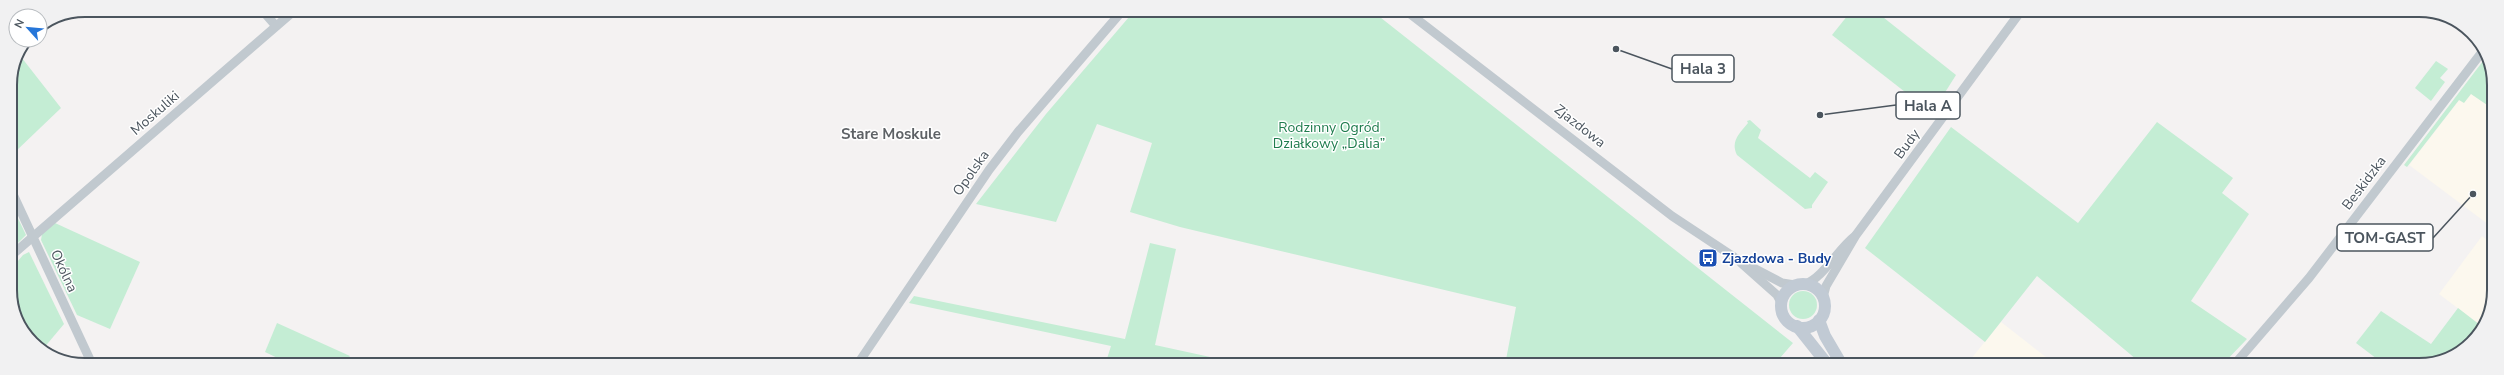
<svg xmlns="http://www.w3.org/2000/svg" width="2504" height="375" font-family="'Nunito Sans',sans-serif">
	<rect width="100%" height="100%" fill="#f4f2f2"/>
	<g fill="#fcf8ee">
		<polygon points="2483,69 2493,71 2493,228 2409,165"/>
		<polygon points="2482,236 2493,245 2493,299 2480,325 2439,294"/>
		<polygon points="2001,322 2056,365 1966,365"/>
	</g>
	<g fill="#c4edd4">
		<polygon points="1135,10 1371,10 1793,343 1774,365 1505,365 1516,307 1180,227 1130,212 1152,143 1097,124 1056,222 976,204 1046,114"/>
		<polygon points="1852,10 1874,10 1956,75 1932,113 1832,35"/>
		<polygon points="18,53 61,108 15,152 11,153 10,85"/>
		<polygon points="2436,61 2448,69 2440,78 2445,82 2431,101 2415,88"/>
		<polygon points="2483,61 2488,62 2493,70 2493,109 2471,94 2464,103 2459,100 2407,167 2404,165"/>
		<path d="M1750,120L1761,130L1758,138L1810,178L1815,172L1828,182L1812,205V208L1805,209L1737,155C1730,141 1740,133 1748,123L1747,121Z"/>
		<polygon points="2157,122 2233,178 2222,193 2249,214 2191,301 2247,339 2222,365 2143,365 2037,276 1985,342 1865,248 1951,127 2078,223"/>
		<polygon points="11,204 26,235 12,249"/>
		<polygon points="55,223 140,262 110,329 77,315 41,240 42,234"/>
		<polygon points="1150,243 1176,249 1155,345 1247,365 1105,365 1111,346 909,303 914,296 1125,339"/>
		<polygon points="29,252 64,324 43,349 35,346 13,309 12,268 23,255"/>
		<circle cx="1803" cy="305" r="14"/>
		<polygon points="2458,308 2480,325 2469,346 2419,365 2385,365 2356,343 2381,311 2431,344"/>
		<polygon points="277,323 350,356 344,364 290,364 265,352"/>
	</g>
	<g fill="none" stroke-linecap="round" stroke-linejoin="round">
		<g stroke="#c1c9cf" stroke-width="9">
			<polyline points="262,10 276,26"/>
			<polyline points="1405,10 1672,216 1740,261 1782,283 1795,285"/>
			<polyline points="11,190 92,364"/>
			<polyline points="12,255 295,10"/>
			<polyline points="1741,263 1777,295 1782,304"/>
			<path d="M1805,284C1823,278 1838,249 1855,236"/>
			<polyline points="1823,297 1826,286 1856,235 2021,11"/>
			<polyline points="857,365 989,170 1018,132 1123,10"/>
			<polyline points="2234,365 2309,278 2482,52"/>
		</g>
		<g stroke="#c1cad4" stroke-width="12">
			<circle cx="1803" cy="306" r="22"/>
			<polyline points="1819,320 1825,336 1842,365"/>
			<polyline points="1797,326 1828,365"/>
		</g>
	</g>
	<defs>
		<g id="bus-square" transform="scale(1)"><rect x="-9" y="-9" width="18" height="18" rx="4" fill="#1a4fb4" stroke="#fff"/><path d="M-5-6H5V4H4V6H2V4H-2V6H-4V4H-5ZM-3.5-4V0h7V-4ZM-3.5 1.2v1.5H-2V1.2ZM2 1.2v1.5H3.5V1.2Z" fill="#fff"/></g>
	</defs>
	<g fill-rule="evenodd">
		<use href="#bus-square" x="1708" y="258"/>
	</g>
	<g text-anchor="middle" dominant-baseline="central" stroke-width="3" stroke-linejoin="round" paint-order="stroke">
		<g font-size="14" fill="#4b555e" stroke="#fff">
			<text transform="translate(155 113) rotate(-41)">Moskuliki</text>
			<text transform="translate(1580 126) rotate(38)">Zjazdowa</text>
			<text transform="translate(1907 144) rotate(-54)">Budy</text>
			<text transform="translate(971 173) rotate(-55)">Opolska</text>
			<text transform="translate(2364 183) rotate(-53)">Beskidzka</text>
			<text transform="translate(64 271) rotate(65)">Okólna</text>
		</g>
		<g font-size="14" fill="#1e7c4d" stroke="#fff">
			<text x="1329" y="127">Rodzinny Ogród<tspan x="1329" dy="16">Działkowy „Dalia”</tspan></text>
		</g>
		<g font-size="14" font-weight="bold" fill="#164399" stroke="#fff" text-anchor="start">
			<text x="1722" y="258">Zjazdowa - Budy</text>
		</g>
		<g font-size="15" font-weight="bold" fill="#5e6266" stroke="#fff">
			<text x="891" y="134">Stare Moskule</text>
		</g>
	</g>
	<path d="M0 0H2504V375H0ZM85 17H2419A68 68 0 0 1 2487 85V290A68 68 0 0 1 2419 358H85A68 68 0 0 1 17 290V85A68 68 0 0 1 85 17Z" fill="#f1f1f2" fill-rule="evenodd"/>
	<path fill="none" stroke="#4b555e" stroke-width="2" d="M85 17H2419A68 68 0 0 1 2487 85V290A68 68 0 0 1 2419 358H85A68 68 0 0 1 17 290V85A68 68 0 0 1 85 17Z"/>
	<path fill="none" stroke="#4b555e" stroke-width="1.5" d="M1616 49L1672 69M1820 115L1896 105M2473 194L2433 238"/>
	<g fill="#4b555e" stroke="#fff" stroke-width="1.5">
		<circle cx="1616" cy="49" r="4"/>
		<circle cx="1820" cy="115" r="4"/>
		<circle cx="2473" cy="194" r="4"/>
	</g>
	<g fill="#fff" stroke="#4b555e" stroke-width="1.5">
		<rect x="1672" y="55" width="62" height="27" rx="4"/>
		<rect x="1896" y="92" width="64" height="27" rx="4"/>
		<rect x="2337" y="224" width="96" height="27" rx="4"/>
	</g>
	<g font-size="15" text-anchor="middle" font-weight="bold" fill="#4b555e">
		<text x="1703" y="74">Hala 3</text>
		<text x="1928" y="111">Hala A</text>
		<text x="2385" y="243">TOM-GAST</text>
	</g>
	<g transform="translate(28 28) rotate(297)"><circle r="19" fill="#ffffff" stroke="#b7bbbf"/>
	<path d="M0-3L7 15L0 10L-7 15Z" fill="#2676d9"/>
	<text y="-6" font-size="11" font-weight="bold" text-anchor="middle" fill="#4b555e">N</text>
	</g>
</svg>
